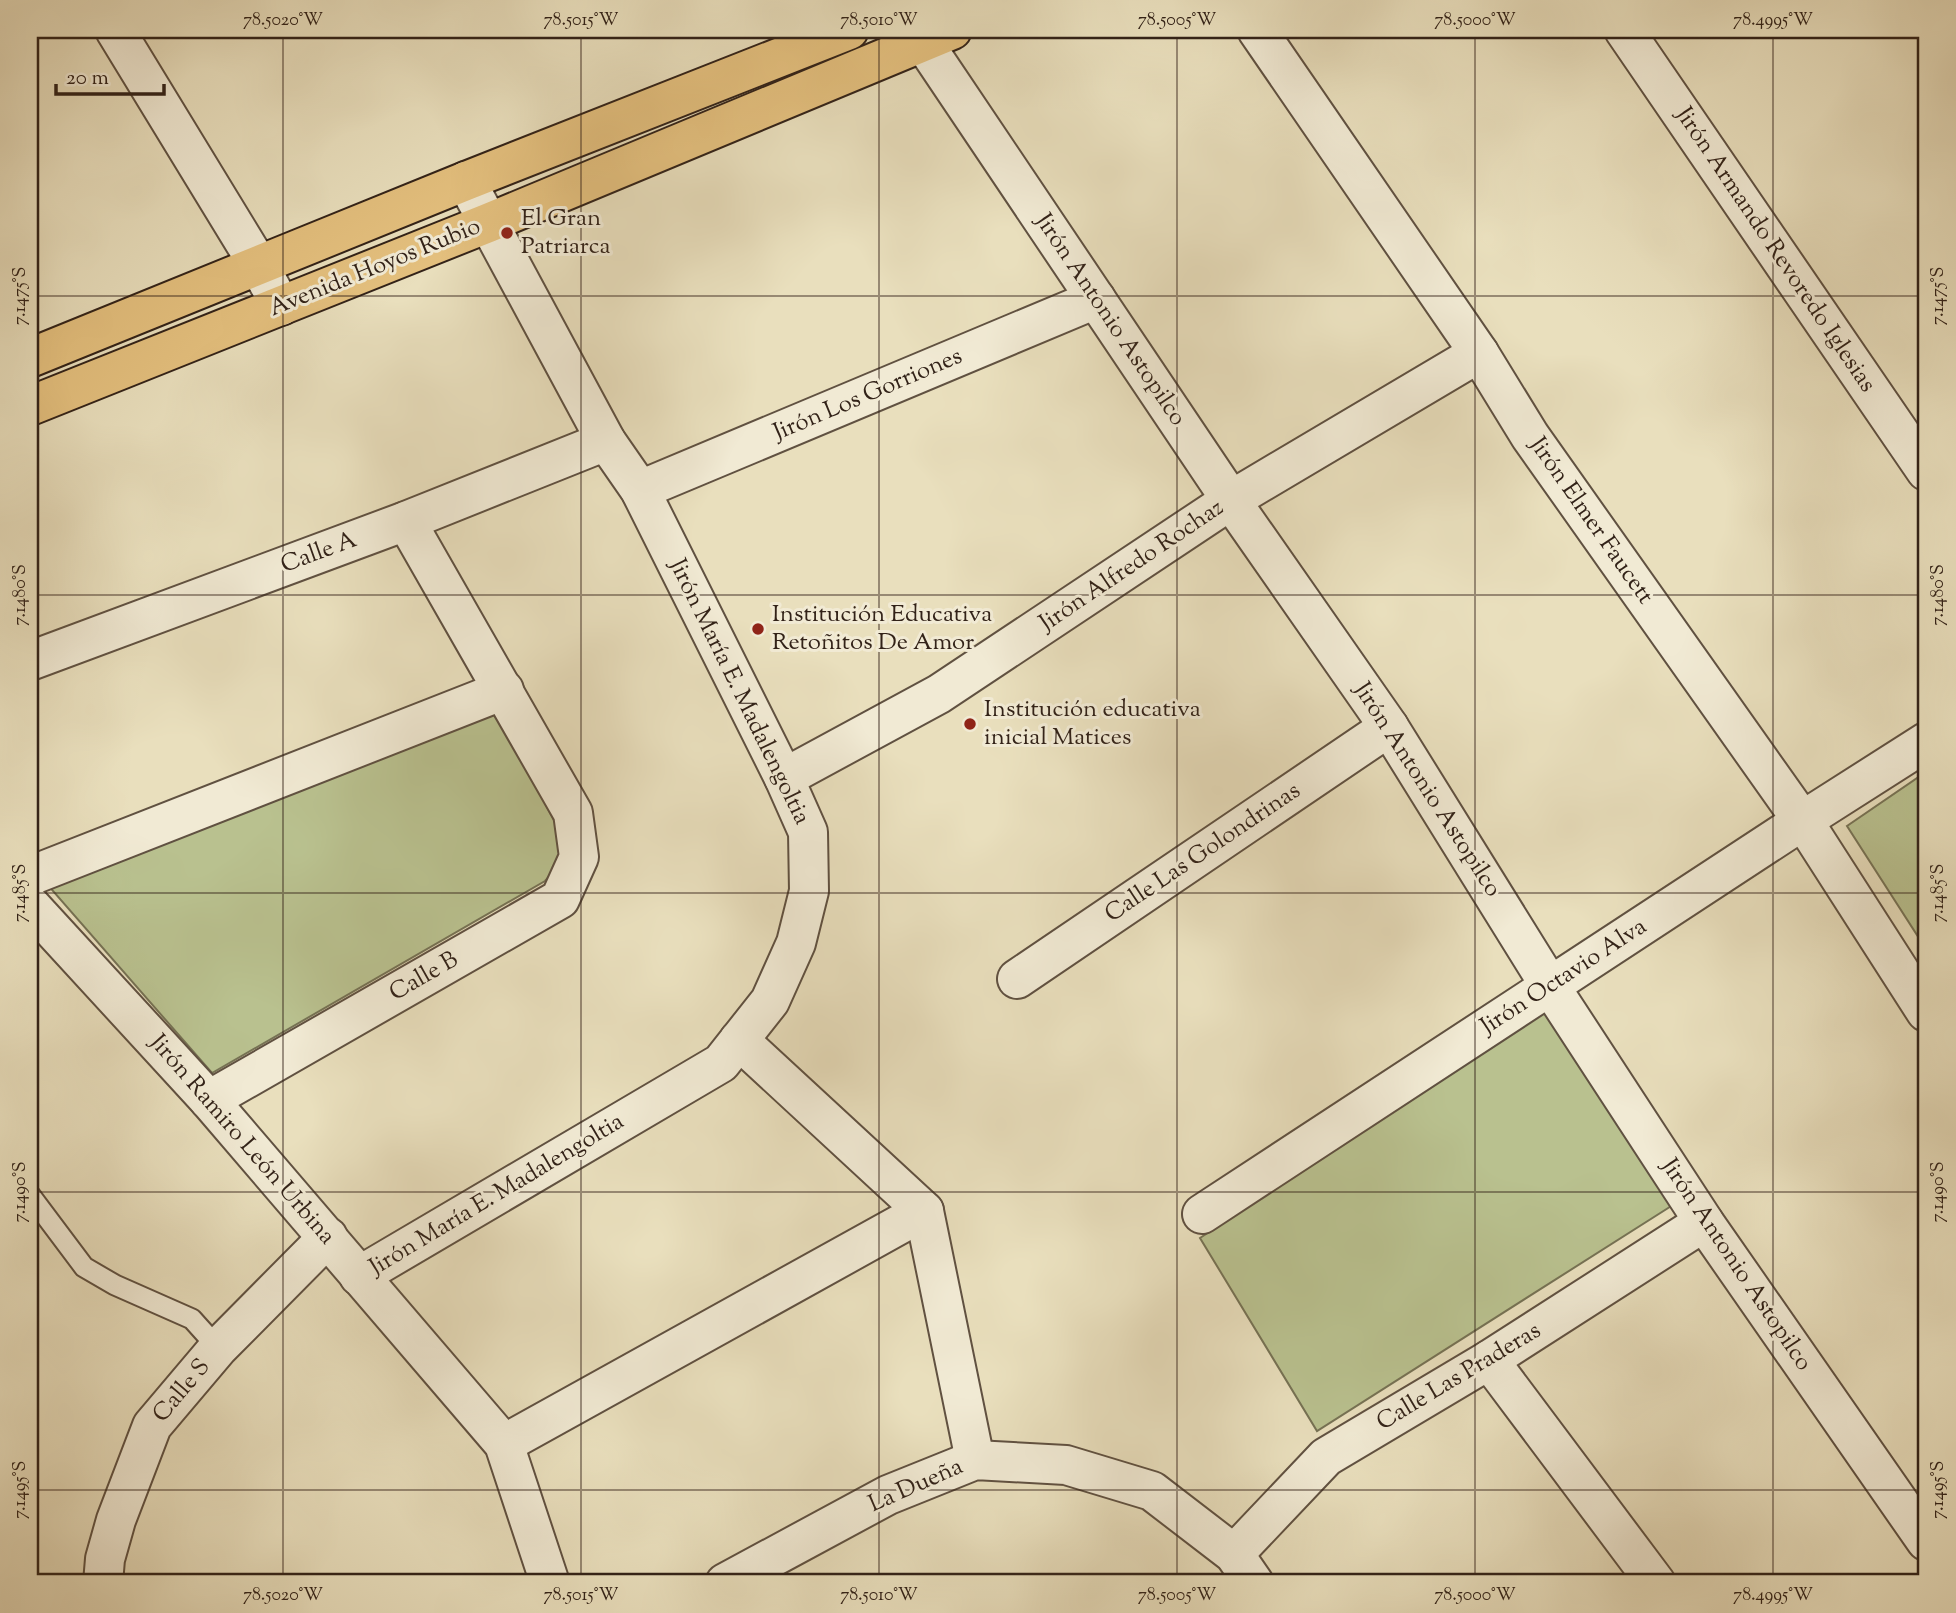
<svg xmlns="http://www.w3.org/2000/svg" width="1956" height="1613" font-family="'Sorts Mill Goudy',serif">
	<rect width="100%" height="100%" fill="#e9dfbd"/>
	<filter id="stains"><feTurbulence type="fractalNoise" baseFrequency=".00286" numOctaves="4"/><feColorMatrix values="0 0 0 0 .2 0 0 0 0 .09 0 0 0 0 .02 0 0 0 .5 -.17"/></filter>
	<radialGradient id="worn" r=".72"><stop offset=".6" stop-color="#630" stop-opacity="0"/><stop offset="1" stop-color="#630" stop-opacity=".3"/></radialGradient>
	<g fill="#b9c18f" stroke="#767254" stroke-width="2">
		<path d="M497,711L558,828C565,853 563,862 545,881L212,1073L46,883Z"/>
		<polygon points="1926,772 1926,949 1847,826"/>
		<polygon points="1550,1009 1676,1203 1317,1431 1200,1238"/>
	</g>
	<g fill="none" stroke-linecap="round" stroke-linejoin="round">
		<g stroke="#605141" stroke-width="23">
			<polyline id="lane" points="30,1195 84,1267 115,1285 192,1319 218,1348"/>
		</g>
		<g stroke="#605141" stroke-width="42">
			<g id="street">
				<polyline points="115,30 259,266 281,306"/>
				<polyline points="912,30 923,42 1241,515 1389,727 1550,986 1704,1222 1926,1541"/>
				<polyline points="1257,30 1479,353 1530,436 1813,836 1926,1012"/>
				<polyline points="1624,30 1926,471"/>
				<polyline points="640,490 1096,299"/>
				<polyline points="30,661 406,521 606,441"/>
				<polyline points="784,778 939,694 1231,500 1479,353"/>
				<polyline points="30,876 504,690"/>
				<polyline points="30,905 209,1100 504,1444 550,1583"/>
				<polyline points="1017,979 1389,727"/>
				<polyline points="739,1040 924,1211 975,1460"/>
				<polyline points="209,1100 560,899 579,857 573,813 406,521"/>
				<polyline points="1202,1214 1802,821 1926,742"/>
				<polyline points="359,1276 721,1063 770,1001 796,943 809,891 808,832 784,778 640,490 606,441 466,181"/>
				<polyline points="1489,1360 1656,1583"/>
				<polyline points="504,1444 924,1211"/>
				<polyline points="1234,1554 1326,1457 1489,1360 1704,1222"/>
				<polyline points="103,1583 105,1559 116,1520 152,1426 218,1348 328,1237"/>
				<polyline points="725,1583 888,1495 975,1460 1066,1465 1152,1491 1234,1554 1254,1583"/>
			</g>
		</g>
		<g stroke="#322218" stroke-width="42">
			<g id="primary">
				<polyline points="30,358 466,181 849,30"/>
				<polyline points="30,406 488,223 952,30"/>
			</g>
		</g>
		<use href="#lane" stroke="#f1ead4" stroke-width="19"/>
		<use href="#street" stroke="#f1ead4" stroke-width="38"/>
		<use href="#primary" stroke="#e4c07e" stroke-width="38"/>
	</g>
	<path fill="none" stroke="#322218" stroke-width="2" stroke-opacity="0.45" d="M283,30V1583M581,30V1583M879,30V1583M1177,30V1583M1475,30V1583M1773,30V1583M30,296H1926M30,595H1926M30,893H1926M30,1192H1926M30,1490H1926"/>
	<g fill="#8f2418" stroke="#f1ead4" stroke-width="2.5">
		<circle cx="507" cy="233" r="7"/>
		<circle cx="758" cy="629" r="7"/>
		<circle cx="970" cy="724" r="7"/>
	</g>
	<g text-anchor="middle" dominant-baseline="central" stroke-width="6" stroke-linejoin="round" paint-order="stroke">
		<g font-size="24" fill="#322218" stroke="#f1ead4" text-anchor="start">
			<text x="521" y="219">El Gran<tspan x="521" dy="28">Patriarca</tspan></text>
			<text x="772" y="615">Institución Educativa<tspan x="772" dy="28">Retoñitos De Amor</tspan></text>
			<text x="984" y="710">Institución educativa<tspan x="984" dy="28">inicial Matices</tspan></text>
		</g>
		<g font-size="24" fill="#322218" stroke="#f1ead4">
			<text transform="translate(1775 250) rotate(56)">Jirón Armando Revoredo Iglesias</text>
			<text transform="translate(375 268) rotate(-22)">Avenida Hoyos Rubio</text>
			<text transform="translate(1110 320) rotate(56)">Jirón Antonio Astopilco</text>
			<text transform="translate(868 395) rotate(-23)">Jirón Los Gorriones</text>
			<text transform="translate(1591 521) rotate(55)">Jirón Elmer Faucett</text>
			<text transform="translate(319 553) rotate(-20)">Calle A</text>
			<text transform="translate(1132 566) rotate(-34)">Jirón Alfredo Rochaz</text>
			<text transform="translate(739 692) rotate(64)">Jirón María E. Madalengoltia</text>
			<text transform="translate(1427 790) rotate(57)">Jirón Antonio Astopilco</text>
			<text transform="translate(1203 853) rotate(-34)">Calle Las Golondrinas</text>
			<text transform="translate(424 977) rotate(-30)">Calle B</text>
			<text transform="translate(1564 977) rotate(-33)">Jirón Octavio Alva</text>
			<text transform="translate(242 1140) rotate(49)">Jirón Ramiro León Urbina</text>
			<text transform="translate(497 1195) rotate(-31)">Jirón María E. Madalengoltia</text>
			<text transform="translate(1736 1265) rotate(56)">Jirón Antonio Astopilco</text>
			<text transform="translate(1459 1377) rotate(-31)">Calle Las Praderas</text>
			<text transform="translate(182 1391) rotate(-50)">Calle S</text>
			<text transform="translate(916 1486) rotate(-24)">La Dueña</text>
		</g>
	</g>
	<rect width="1956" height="1613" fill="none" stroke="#e9dfbd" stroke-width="77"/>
	<path d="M56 84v10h108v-10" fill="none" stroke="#322218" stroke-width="3.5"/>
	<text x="66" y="84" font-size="21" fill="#322218" stroke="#f1ead4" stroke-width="5" paint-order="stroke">20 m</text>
	<rect x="38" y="38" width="1880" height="1536" fill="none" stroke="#322218" stroke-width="2.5"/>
	<g font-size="18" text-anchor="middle" fill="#322218">
		<text x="283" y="25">78.5020°W</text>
		<text x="581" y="25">78.5015°W</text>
		<text x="879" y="25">78.5010°W</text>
		<text x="1177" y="25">78.5005°W</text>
		<text x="1475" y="25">78.5000°W</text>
		<text x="1773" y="25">78.4995°W</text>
		<text transform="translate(19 296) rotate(-90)" y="6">7.1475°S</text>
		<text transform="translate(1937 296) rotate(-90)" y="6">7.1475°S</text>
		<text transform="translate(19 595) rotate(-90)" y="6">7.1480°S</text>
		<text transform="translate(1937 595) rotate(-90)" y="6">7.1480°S</text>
		<text transform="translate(19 893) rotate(-90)" y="6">7.1485°S</text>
		<text transform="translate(1937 893) rotate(-90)" y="6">7.1485°S</text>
		<text transform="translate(19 1192) rotate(-90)" y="6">7.1490°S</text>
		<text transform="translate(1937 1192) rotate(-90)" y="6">7.1490°S</text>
		<text transform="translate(19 1490) rotate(-90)" y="6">7.1495°S</text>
		<text transform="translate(1937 1490) rotate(-90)" y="6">7.1495°S</text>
		<text x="283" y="1600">78.5020°W</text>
		<text x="581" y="1600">78.5015°W</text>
		<text x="879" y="1600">78.5010°W</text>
		<text x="1177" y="1600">78.5005°W</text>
		<text x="1475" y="1600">78.5000°W</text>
		<text x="1773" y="1600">78.4995°W</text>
	</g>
	<rect width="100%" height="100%" filter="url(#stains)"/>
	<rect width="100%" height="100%" fill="url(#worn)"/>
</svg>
